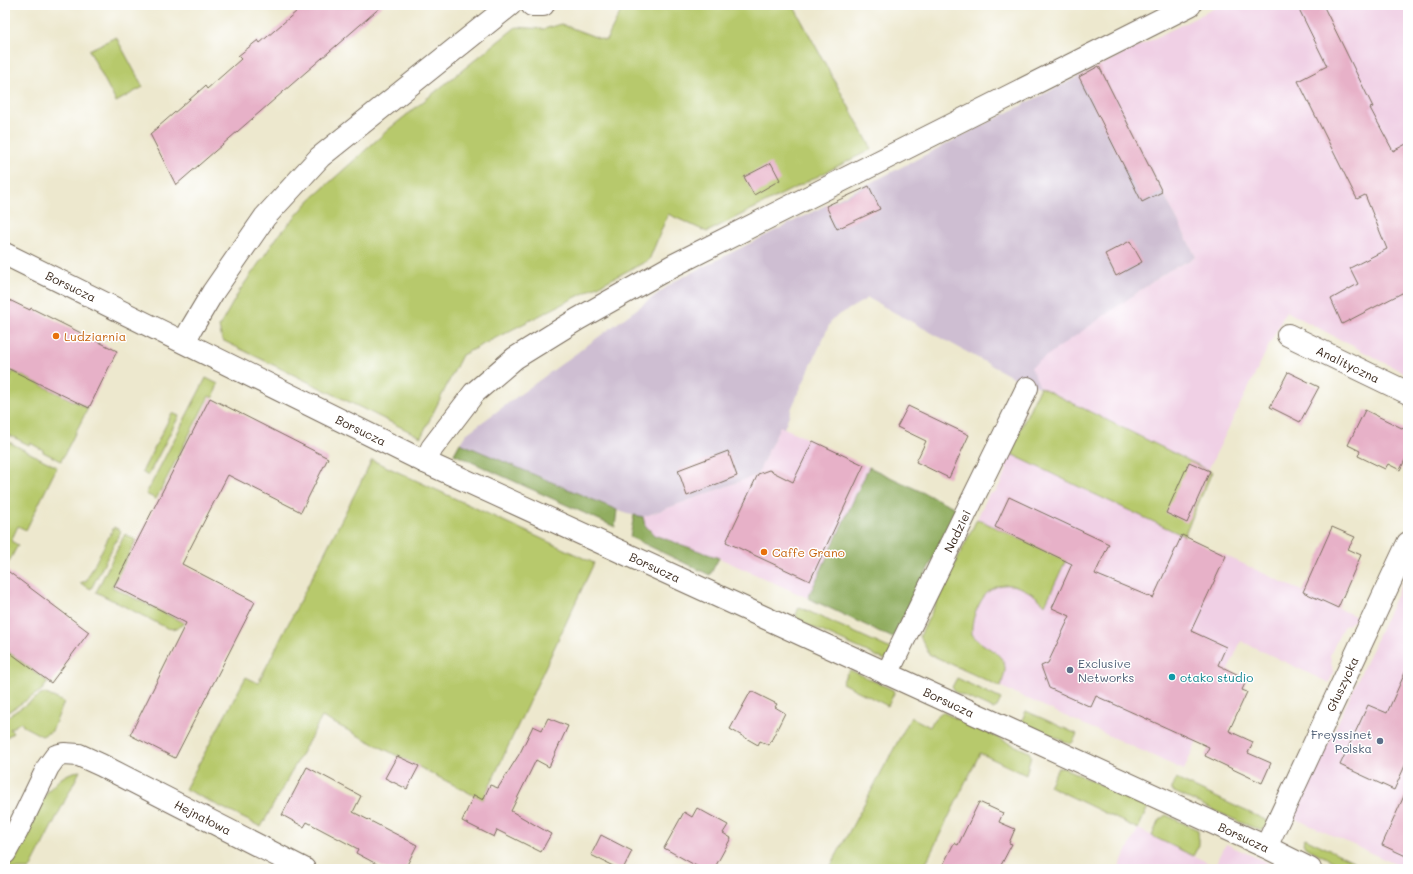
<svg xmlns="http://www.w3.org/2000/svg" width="1413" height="874" font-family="Mali,sans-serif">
	<rect width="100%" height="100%" fill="#fff"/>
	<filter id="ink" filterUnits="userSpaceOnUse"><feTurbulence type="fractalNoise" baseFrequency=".025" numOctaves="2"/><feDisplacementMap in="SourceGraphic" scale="8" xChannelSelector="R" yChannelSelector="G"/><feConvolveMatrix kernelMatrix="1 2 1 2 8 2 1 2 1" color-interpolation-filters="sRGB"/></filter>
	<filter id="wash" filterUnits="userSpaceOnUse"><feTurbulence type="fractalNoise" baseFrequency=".012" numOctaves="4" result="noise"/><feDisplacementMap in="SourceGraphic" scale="16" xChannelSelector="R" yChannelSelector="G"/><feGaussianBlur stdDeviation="0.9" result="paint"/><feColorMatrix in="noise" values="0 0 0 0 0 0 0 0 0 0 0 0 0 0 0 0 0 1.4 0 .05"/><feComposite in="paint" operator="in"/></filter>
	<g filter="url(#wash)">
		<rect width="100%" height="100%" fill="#ede8ce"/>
		<g fill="#f0d0e5">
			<polygon points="1221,5 1408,5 1408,375 1286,311 1208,470 1040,387 1030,367 1168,271 1196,257 1099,66"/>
			<polygon points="780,426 869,467 808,598 719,558 654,535 645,525 643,517 757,475"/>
			<polygon points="1009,453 1094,494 1359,618 1343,627 1330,655 1333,673 1329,683 1241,641 1184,770 929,654 920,636 989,494 996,492 1007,470 1004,464"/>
			<polygon points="1408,570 1408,869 1406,869 1294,818"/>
			<polygon points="1138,829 1215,866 1226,844 1282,869 1118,869"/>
		</g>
		<polygon fill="#cebed2" points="1099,66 1196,257 1168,271 1031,367 1040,387 1018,380 868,298 832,319 793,405 784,428 780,426 757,475 643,517 627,514 460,443 466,434 675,281 888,174"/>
		<g fill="#b7c96c" stroke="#797a45">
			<polygon points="624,5 793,5 872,149 707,232 668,214 649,260 462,355 421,437 222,340 219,327 240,290 278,236 310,200 389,129 516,27 544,29 561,24 606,41"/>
			<polygon points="116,37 143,87 116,102 89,50"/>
			<polygon points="13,371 88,408 61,461 43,452 43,450 30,443 29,445 5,433 5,387"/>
			<polygon points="206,378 218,384 213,398 209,396 156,499 146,494"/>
			<polygon points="1040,387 1212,472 1184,536 1094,494 1009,453"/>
			<polygon points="172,413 179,416 148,476 142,472"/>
			<polygon points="5,440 57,467 26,530 18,526 11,541 18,545 5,569"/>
			<polygon points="372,460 594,563 483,800 322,717 261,827 185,789 246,677 258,683"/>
			<path d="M977,519L1066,560L1045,605C1041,601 1036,596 1031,593C1012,581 993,581 981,601C975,612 971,622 972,634C981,648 1007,652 1005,671C1004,676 1002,682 1001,687L929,654L920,636Z"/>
			<polygon points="114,527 121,531 91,589 80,583 86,581"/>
			<path d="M125,534L136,540L112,587L184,623C179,628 174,630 167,628L96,592Z"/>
			<polygon points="799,607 893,650 885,660 797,620 796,615"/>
			<polygon points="5,649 48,682 42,690 5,714"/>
			<polygon points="850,670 893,690 894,693 888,706 842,683 847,673"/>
			<polygon points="957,678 1001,699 997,707 993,709 955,692 952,687"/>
			<polygon points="44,693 64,702 52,731 42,736 23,726 21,722 10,729 13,733 5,738 5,718"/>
			<polygon points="1026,711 1077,734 1073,742 1070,744 1021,722"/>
			<polygon points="942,712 1029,752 1031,756 1026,775 980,753 923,869 829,869 911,717 930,727 934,719"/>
			<polygon points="1058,768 1064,768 1148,807 1138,829 1049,786"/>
			<path d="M80,771L30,869H8L48,791C57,781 66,772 80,771Z"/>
			<polygon points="1176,779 1270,822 1262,831 1242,823 1172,791 1172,788"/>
			<polygon points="1166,815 1198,830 1199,845 1193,856 1152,836 1159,820"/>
			<polygon points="1305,838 1353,861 1355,863 1352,869 1348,869 1305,847 1303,843"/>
		</g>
		<g fill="#91ad60" stroke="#666c3f">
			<polygon points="460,443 617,510 615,527 454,454"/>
			<polygon points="869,467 958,509 893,638 808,598"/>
			<polygon points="634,515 643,517 645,525 654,535 719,558 710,575 630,537"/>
		</g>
		<g id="blocks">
			<g fill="#e7b1c8">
				<polygon points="304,5 383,5 176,185 150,134 205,86 207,89 241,59 238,56 258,40 260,43"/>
				<polygon points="1297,5 1323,5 1373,107 1370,108 1393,151 1408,143 1408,299 1404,292 1342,324 1331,299 1358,284 1350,268 1387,249 1365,195 1357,199 1298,81 1327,66"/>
				<polygon points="1099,66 1162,192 1142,202 1079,77"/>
				<polygon points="771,163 780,180 754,195 744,177"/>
				<polygon points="869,186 880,209 837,229 826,206"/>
				<polygon points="1130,241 1142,262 1116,276 1105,254"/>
				<polygon points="5,298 30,310 31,308 117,351 89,408 5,367"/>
				<polygon points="1288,372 1319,387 1300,422 1270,407"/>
				<polygon points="210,398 328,458 301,512 228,475 182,564 255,602 175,758 130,735 186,623 114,586"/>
				<polygon points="908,406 969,435 949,478 916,462 926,441 897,427"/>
				<polygon points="1365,410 1408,431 1408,454 1400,470 1388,464 1385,469 1358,456 1360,451 1348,445"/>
				<polygon points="813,441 864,465 810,581 726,542 758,474 769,470 793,482"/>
				<polygon points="728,451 737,476 687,496 678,470"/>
				<polygon points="1189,462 1210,471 1187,523 1166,513"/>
				<polygon points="1009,497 1109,544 1095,574 1153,598 1182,535 1226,556 1191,631 1226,647 1218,665 1247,679 1242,690 1247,692 1229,731 1253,742 1248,753 1271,763 1262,783 1205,756 1209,747 1096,696 1091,707 1049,688 1041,666 1048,663 1070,616 1052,608 1072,564 995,527"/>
				<polygon points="1332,527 1355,537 1348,549 1361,555 1338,608 1303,592"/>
				<polygon points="5,569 89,632 51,683 5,649"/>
				<polygon points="1408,666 1408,759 1394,790 1340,765 1368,705 1387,713"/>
				<polygon points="751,691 777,704 775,707 785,713 769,745 760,741 758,745 730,729"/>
				<polygon points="548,718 568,726 549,767 536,760 511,811 551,834 541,852 497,830 494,837 462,821 474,795 483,800 490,785 498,788 520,753 533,726 542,730"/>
				<polygon points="397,756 419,766 407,789 385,778"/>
				<polygon points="307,767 361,796 353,812 417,845 405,869 386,869 356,853 358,849 307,822 304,827 282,815"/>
				<polygon points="1408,787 1408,857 1382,845"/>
				<polygon points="979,802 1003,813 999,822 1015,829 1009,843 1012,844 999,869 941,869 954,843 958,845"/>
				<polygon points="697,808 728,825 723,833 731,838 714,869 702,869 664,848 684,812 692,817"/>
				<polygon points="601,835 632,851 623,869 619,869 591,855"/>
			</g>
		</g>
	</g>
	<g filter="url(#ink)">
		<use href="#blocks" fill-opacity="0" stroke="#796c5c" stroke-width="1"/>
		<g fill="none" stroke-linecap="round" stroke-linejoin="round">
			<g stroke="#796c5c" stroke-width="24">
				<g id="minor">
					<polyline points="532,5 543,5"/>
					<polyline points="5,254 425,462 1266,847 1310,869"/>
					<polyline points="1288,335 1408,393"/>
					<polyline points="184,342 191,329 213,292 265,217 320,157 510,5"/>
					<polyline points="425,462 432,448 474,393 515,358 578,319 674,265 1190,5"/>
					<polyline points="887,674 1027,388"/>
					<polyline points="1266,847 1408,543"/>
					<polyline points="5,853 17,831 48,767 56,756 64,754 79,755 101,765 304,869"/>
				</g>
			</g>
			<use href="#minor" stroke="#fff" stroke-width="22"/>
		</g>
	</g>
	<g fill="#e8710a" stroke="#fff" stroke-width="1.5">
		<circle cx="56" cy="336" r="4"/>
		<circle cx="764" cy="552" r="4"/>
	</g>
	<g fill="#5c6f8a" stroke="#fff" stroke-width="1.5">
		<circle cx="1070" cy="670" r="4"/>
		<circle cx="1380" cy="741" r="4"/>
	</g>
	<circle fill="#0f9aa8" stroke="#fff" stroke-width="1.5" cx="1172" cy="677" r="4"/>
	<g text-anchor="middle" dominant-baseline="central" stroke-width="3" stroke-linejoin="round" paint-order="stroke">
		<g font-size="12" fill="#3b2a1e" stroke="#fff">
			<text transform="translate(71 286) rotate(26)">Borsucza</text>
			<text transform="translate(1348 364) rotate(26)">Analityczna</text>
			<text transform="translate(361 430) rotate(26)">Borsucza</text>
			<text transform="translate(957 531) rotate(-64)">Nadziei</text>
			<text transform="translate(655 567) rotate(25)">Borsucza</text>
			<text transform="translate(1342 684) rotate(-65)">Głuszycka</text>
			<text transform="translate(949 702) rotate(25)">Borsucza</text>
			<text transform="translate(203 817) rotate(27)">Hejnałowa</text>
			<text transform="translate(1244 837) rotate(25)">Borsucza</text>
		</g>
		<g font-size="12" fill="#c56008" stroke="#fff" text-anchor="start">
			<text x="64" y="336">Ludziarnia</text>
			<text x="772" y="552">Caffe Grano</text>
		</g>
		<g font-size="12" fill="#4e5e75" stroke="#fff" text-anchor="start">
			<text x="1078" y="663">Exclusive<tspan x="1078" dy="14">Networks</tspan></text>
			<text x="1372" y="734" text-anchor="end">Freyssinet<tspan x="1372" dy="14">Polska</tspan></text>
		</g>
		<g font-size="12" fill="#0d838f" stroke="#fff" text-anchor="start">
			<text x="1180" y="677">otako studio</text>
		</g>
	</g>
	<rect width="1413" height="874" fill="none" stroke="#fff" stroke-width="20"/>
</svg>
